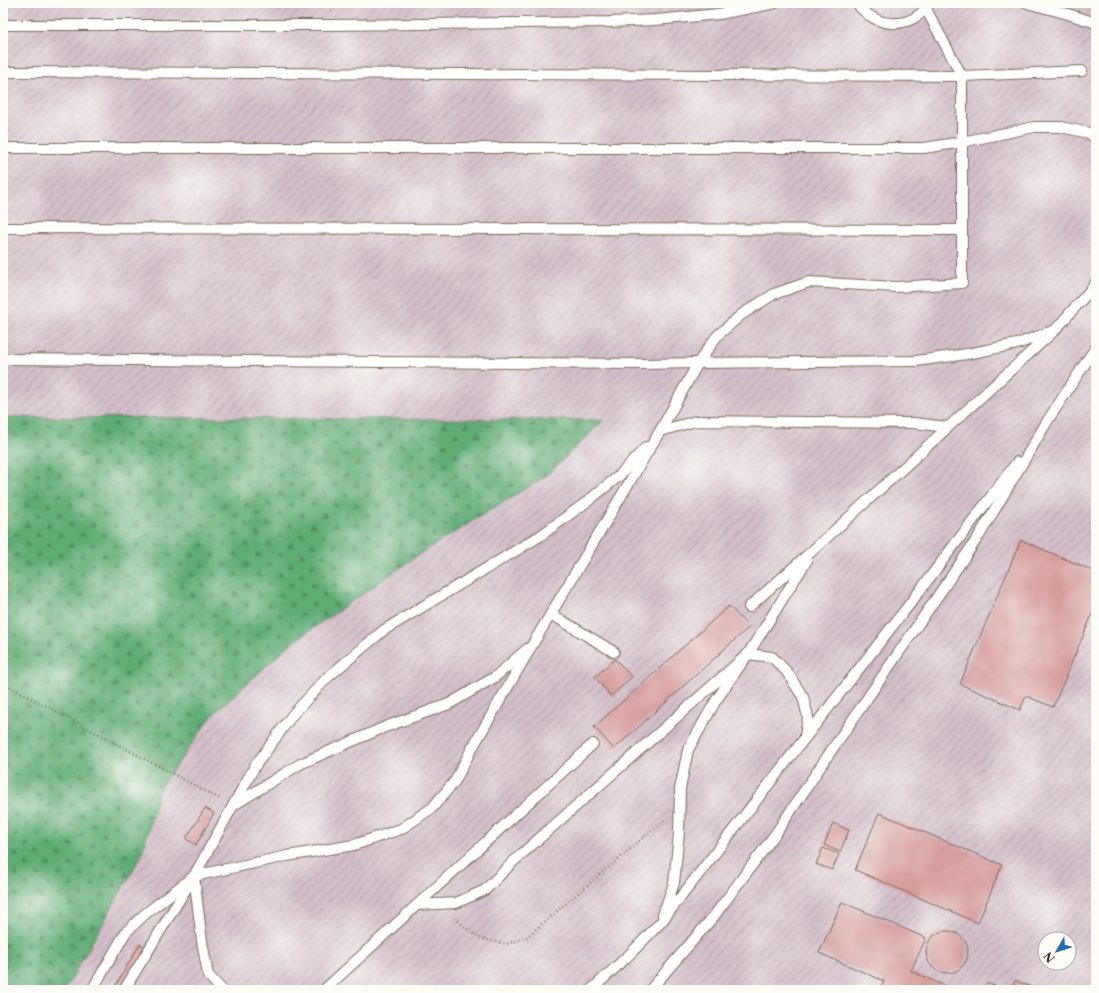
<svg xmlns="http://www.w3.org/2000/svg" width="1099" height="993" font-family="'Libre Caslon Text',serif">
	<defs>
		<pattern id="industrial-furrows" width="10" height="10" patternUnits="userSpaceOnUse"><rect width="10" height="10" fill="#d2bdc8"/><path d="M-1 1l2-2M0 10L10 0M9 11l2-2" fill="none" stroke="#ac9aa2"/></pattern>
		<pattern id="forest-firs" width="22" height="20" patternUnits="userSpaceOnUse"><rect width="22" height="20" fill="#61ac75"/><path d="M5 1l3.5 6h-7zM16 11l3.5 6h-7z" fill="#518c5f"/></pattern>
	</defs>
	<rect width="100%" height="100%" fill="#fdfcf7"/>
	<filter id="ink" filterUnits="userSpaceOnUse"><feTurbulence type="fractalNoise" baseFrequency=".025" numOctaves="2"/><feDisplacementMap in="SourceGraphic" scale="8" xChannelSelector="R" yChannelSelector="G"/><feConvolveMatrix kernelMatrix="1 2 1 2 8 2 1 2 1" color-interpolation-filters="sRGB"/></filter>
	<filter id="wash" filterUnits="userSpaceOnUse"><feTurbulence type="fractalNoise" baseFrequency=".012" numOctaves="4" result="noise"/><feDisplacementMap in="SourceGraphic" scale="16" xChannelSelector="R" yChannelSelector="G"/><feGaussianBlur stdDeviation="0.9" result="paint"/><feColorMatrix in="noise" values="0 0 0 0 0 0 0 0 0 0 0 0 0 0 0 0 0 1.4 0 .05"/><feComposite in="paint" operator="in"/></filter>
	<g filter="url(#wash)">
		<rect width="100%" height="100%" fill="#eee1c0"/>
		<path fill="url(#industrial-furrows)" fill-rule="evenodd" d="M3,3H1096V990H3ZM1045,939H1069V963H1045Z"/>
		<polygon fill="url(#forest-firs)" stroke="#4e6b4a" points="3,416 4,417 604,420 546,476 427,549 293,642 214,713 159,789 142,854 65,990 3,990"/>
		<g id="blocks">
			<g fill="#d49e9c">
				<polygon points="1021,540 1096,572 1096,605 1053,707 1026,696 1020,710 960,684"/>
				<polygon points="729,606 749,627 614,749 594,727"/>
				<polygon points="615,659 632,677 611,696 595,677"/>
				<polygon points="205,808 214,813 196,845 186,839"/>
				<polygon points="879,813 1002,865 978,923 855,870"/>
				<polygon points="833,823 849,830 840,852 824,845"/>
				<polygon points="823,848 839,854 832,870 816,864"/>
				<polygon points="842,902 926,938 911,971 954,990 880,990 884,981 819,953"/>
				<circle cx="947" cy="952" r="21"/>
				<polygon points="140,944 152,952 129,990 113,990"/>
				<polygon points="1015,980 1038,990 1010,990"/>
				<polygon points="987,983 1005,990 984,990"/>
			</g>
		</g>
	</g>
	<g filter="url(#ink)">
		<use href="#blocks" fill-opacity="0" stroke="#7a6a57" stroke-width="1"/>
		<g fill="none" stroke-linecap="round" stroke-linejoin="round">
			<g stroke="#7a6a57" stroke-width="12">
				<g id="service">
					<path d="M857,3C876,30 912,30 930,3"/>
					<polyline points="1027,3 1068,14 1096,23"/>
					<polyline points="3,25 329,25 610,22 656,20 719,14 776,3"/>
					<polyline points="3,72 962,76 1082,71"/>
					<polyline points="3,148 924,148 962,142 1034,127 1061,127 1089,133 1096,139"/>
					<polyline points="3,228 962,230"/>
					<polyline points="3,359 645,364 698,363 916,361 967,354 1017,344 1055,330"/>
					<polyline points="658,434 660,431 696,421 914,423 947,427"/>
					<polyline points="749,607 812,551 1055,330 1093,287 1096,282"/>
					<polyline points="551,614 614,652"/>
					<polyline points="234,805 300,764 385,727 449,704 495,677 527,649"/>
					<polyline points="194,876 202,941 208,975 222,990"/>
					<polyline points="417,905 456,903 485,890 515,860 748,654 772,657 787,672 803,697 808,717 805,736"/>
					<polyline points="663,915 674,883 679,833 680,789 688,750 715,702 748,654 807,560"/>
					<polyline points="92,990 126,932 145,914 194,876 287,856 354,845 401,829 432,808 455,781 471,750 534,642 660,431 698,363 717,336 741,315 774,294 809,282 896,287 962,283 962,76 926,9"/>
					<polyline points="124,990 194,876 255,766 293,714 328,677 384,630 540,536 588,501 620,475 646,447"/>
					<polyline points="324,990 593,744"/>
					<polyline points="591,990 629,955 662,921 912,601 1017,462"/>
					<polyline points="650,990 714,916 776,833 831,751 979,536 1048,420 1096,347"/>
				</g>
			</g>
			<g stroke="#7a6a57" stroke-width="2.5" stroke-dasharray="1 3" stroke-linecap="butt">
				<polyline points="331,11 332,3"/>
				<polyline points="3,683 220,799"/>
				<polyline points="455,918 466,928 482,939 507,944 527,937 664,820"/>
			</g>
			<use href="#service" stroke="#fff" stroke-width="10"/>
		</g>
	</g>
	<rect width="1099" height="993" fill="none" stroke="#fdfcf7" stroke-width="16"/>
	<g transform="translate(1057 951) rotate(231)"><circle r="19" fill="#fdfcf7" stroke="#afa8a0"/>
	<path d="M0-3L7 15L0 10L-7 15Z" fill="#1f6fb2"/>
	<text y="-6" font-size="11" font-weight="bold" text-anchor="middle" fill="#3b2a1e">N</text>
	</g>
</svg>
